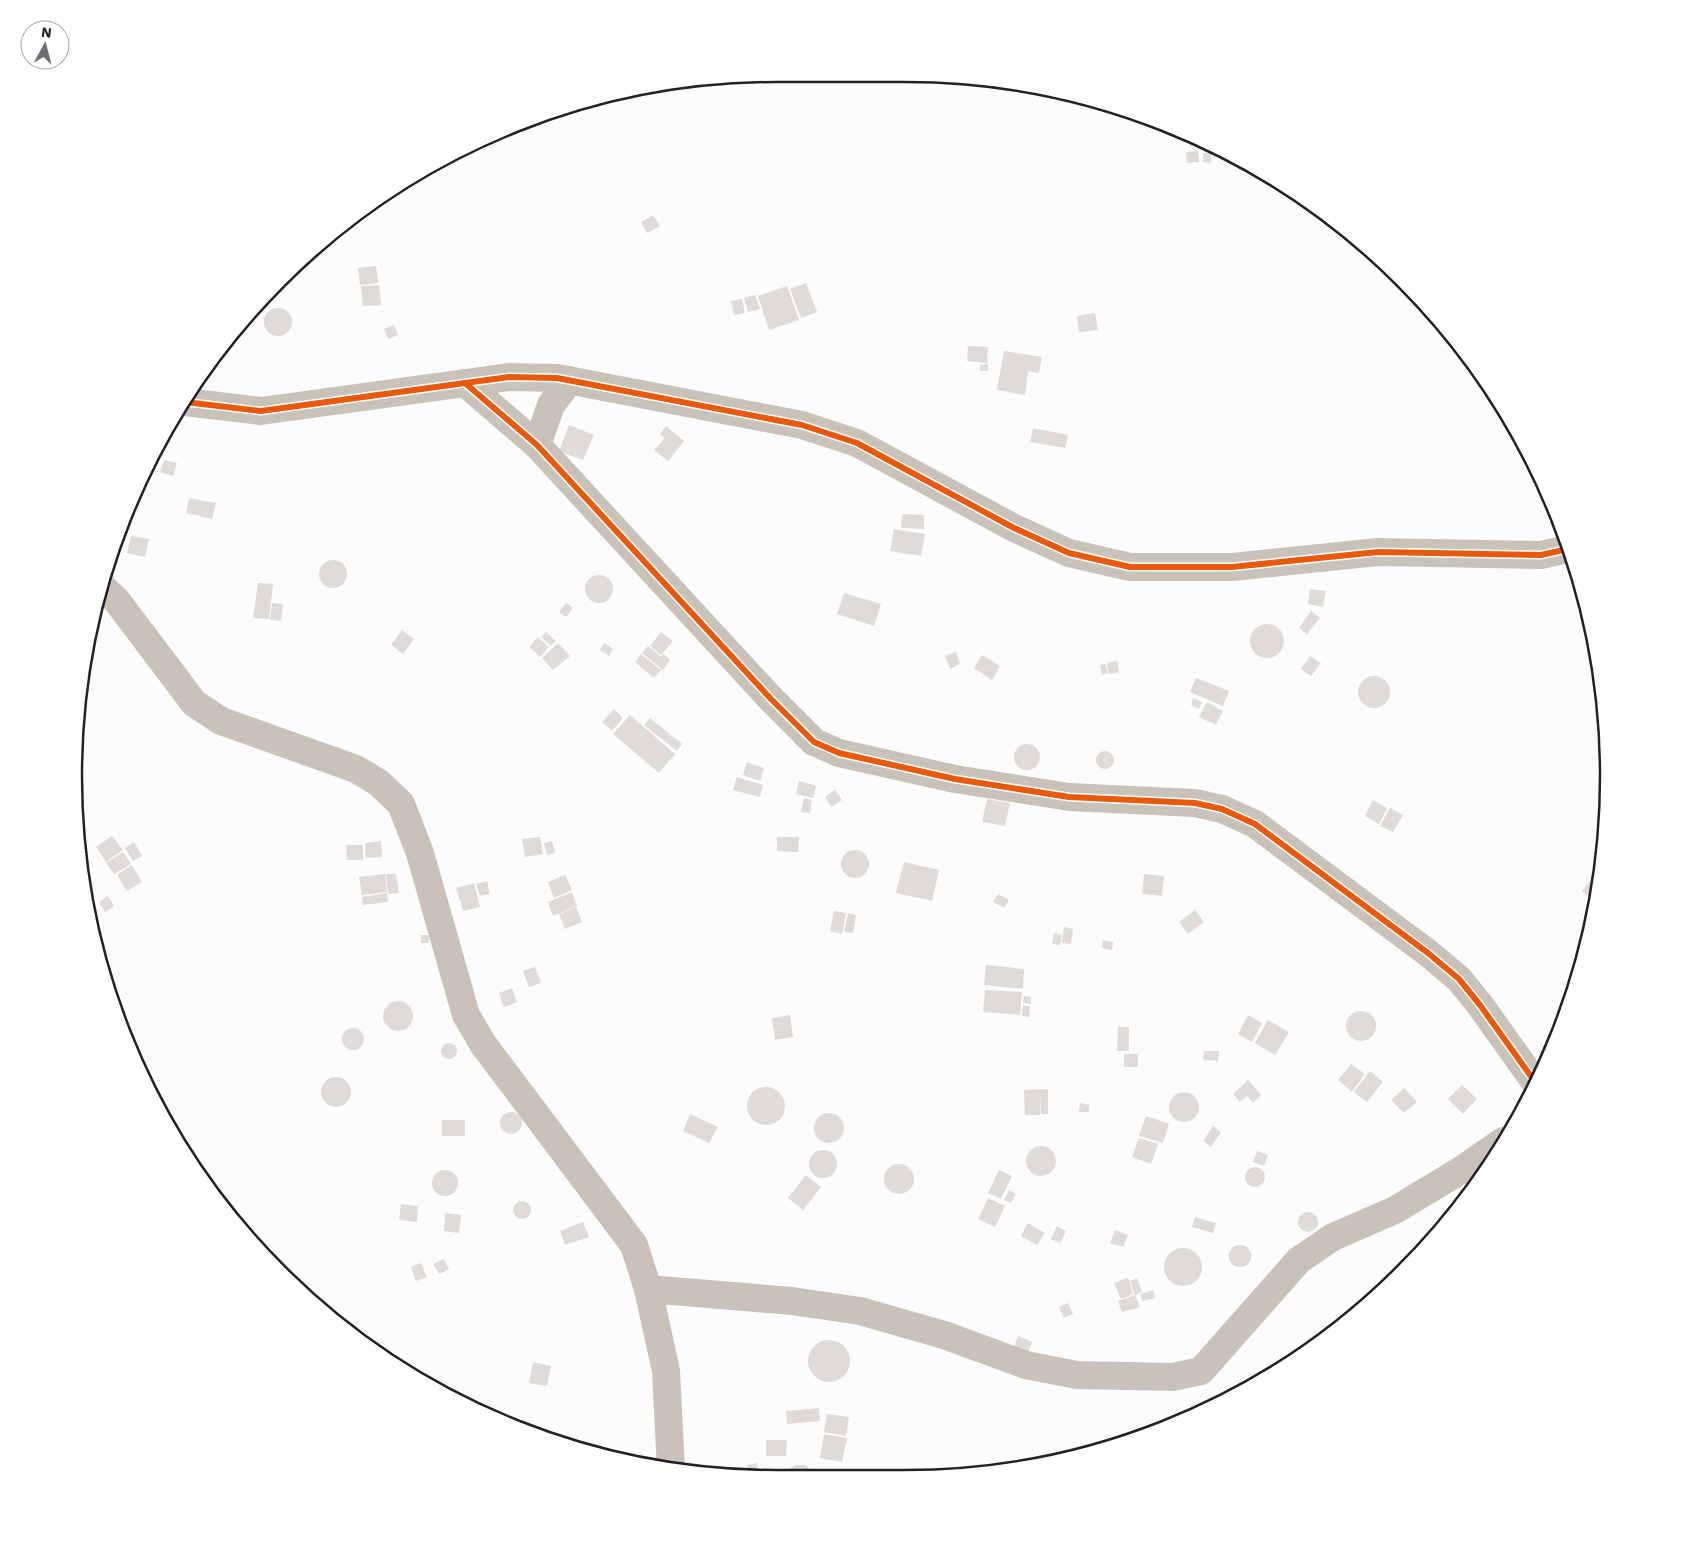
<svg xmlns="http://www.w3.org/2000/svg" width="1682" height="1552" font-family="'Work Sans',sans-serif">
	<rect width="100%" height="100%" fill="#fcfcfd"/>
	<g fill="#dedbd8">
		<polygon points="1198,151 1199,162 1187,163 1186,152"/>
		<polygon points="1211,152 1211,163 1203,162 1203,153"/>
		<polygon points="653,215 660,226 647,233 641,222"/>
		<polygon points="376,266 378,283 360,285 358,268"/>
		<polygon points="806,283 817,312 801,318 790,289"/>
		<polygon points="379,285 381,305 363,306 361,286"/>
		<polygon points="787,286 799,320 769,330 758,296"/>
		<polygon points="755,295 760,309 748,312 744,298"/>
		<polygon points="742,299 745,313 734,315 731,301"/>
		<circle cx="278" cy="322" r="14"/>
		<polygon points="1095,313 1098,330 1079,332 1077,316"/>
		<polygon points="394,325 398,335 388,339 384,329"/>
		<polygon points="968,346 988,347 987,363 967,361"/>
		<polygon points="1004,351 1042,357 1039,373 1028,371 1025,395 997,390"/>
		<polygon points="988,364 988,371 980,371 980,365"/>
		<polygon points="569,425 594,435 583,460 559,451"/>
		<polygon points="666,426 684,441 668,461 654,450 665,438 660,434"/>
		<polygon points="1033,428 1068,435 1065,448 1030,442"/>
		<polygon points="164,460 177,463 173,476 160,472"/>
		<polygon points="189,498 216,503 212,519 186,513"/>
		<polygon points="902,514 924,515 924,529 901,528"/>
		<polygon points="894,529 925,534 921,556 890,551"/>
		<polygon points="131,536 149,539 145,557 127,553"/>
		<circle cx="333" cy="574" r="14"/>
		<circle cx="599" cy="589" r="14"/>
		<polygon points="258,583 273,584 269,619 253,618"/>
		<polygon points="1310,589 1326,591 1323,607 1308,604"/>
		<polygon points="844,593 881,604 874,626 837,614"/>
		<polygon points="272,603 283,604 281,621 270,620"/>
		<polygon points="566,603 573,608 566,617 559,612"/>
		<polygon points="1311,611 1320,618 1307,634 1299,628"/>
		<circle cx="1267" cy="641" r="17"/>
		<polygon points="402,630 414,639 403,654 391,645"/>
		<polygon points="546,632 556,641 551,646 541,637"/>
		<polygon points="661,632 673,641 661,655 650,646"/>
		<polygon points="538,637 549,647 540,657 529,647"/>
		<polygon points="558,643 570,656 553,670 542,658"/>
		<polygon points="604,643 613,649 609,656 600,650"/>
		<polygon points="648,646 661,657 663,654 670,660 663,670 642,653"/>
		<polygon points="956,652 960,664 950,669 945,656"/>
		<polygon points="641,654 661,670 654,678 635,662"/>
		<polygon points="982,655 1000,666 992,680 974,668"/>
		<polygon points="1310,656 1321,663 1311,676 1301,669"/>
		<polygon points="1117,661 1119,672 1109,674 1107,663"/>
		<polygon points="1105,664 1108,673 1102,675 1100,665"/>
		<circle cx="1374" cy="692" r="16"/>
		<polygon points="1196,678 1229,691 1223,706 1190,692"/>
		<polygon points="1193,698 1202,702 1199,709 1191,705"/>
		<polygon points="1207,702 1223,711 1216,725 1199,717"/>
		<polygon points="614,709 623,718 612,731 602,722"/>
		<polygon points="630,715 675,754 659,773 613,734"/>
		<polygon points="650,718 682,744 677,751 644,725"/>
		<circle cx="1027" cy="757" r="13"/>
		<circle cx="1105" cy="760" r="9"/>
		<polygon points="747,762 764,768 760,781 743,775"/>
		<polygon points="737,777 763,785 760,797 733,790"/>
		<polygon points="799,781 816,786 813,798 796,794"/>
		<polygon points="835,790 842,800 831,807 825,797"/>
		<polygon points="804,798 812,800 810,813 801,812"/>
		<polygon points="987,799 1010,803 1005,826 982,822"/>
		<polygon points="1373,800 1387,808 1379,824 1365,816"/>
		<polygon points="1390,808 1403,815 1393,832 1380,826"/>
		<polygon points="112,836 123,850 106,862 96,847"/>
		<polygon points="540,837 543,854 525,857 522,839"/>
		<polygon points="777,837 799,837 798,852 777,851"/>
		<polygon points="381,841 382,857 366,858 365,843"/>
		<polygon points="552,841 555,853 547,855 544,843"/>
		<polygon points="134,842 142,856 133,861 125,848"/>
		<polygon points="346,845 363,845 363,860 347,860"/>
		<circle cx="855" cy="864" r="14"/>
		<polygon points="123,852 131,864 114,874 106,863"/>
		<polygon points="904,862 939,870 932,901 896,893"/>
		<polygon points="132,865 142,882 127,891 117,875"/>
		<polygon points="385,874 387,892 362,895 359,877"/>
		<polygon points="386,874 396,874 399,893 388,894"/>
		<polygon points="1144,874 1164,876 1162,896 1142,894"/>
		<polygon points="565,875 572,890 554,898 548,882"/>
		<polygon points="1593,877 1598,881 1596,896 1593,900 1582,891"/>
		<polygon points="487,881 490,894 480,896 476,884"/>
		<polygon points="474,883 480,907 463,911 456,888"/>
		<polygon points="572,892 577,906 553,916 548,902"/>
		<polygon points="387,893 388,902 363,905 362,897"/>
		<polygon points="998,894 1009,900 1004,908 993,902"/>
		<polygon points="108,896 114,906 105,912 99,902"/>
		<polygon points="576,907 582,922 565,929 559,914"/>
		<polygon points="1195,910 1204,922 1188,934 1179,922"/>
		<polygon points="834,911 846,913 842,934 830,931"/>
		<polygon points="848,913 856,915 853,933 844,932"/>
		<polygon points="1064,927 1073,929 1071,944 1062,943"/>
		<polygon points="1054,933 1062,935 1060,945 1052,944"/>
		<rect x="421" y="935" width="8" height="8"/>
		<polygon points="1103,940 1113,942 1112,950 1102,948"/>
		<polygon points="986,965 1024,969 1023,989 984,985"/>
		<polygon points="535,967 541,983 529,987 523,971"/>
		<polygon points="512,988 517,1002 504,1007 499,993"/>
		<polygon points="985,990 1022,992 1020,1015 983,1012"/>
		<polygon points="1024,996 1031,997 1031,1004 1023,1003"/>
		<circle cx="398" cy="1016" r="15"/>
		<polygon points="1023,1005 1030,1006 1029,1017 1022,1016"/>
		<circle cx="1361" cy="1026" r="15"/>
		<polygon points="790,1015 793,1037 775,1040 772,1018"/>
		<polygon points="1248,1015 1262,1023 1252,1042 1238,1034"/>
		<polygon points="1268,1020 1289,1032 1275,1055 1255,1043"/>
		<polygon points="1118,1027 1129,1027 1129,1051 1117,1051"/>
		<circle cx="353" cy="1039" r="11"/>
		<circle cx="449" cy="1051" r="8"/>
		<polygon points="1204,1051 1219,1051 1218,1061 1203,1060"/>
		<rect x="1124" y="1054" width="14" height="13"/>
		<polygon points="1351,1064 1365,1074 1352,1092 1338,1080"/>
		<polygon points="1370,1071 1383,1082 1367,1102 1354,1092"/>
		<circle cx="336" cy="1092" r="15"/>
		<polygon points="1248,1080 1261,1095 1253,1103 1247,1096 1240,1102 1233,1094"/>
		<polygon points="1462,1085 1477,1099 1463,1114 1448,1099"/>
		<circle cx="766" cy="1106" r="19"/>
		<polygon points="1404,1088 1417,1102 1404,1113 1391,1100"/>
		<polygon points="1048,1089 1048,1114 1041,1114 1040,1094 1040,1115 1025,1115 1024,1090"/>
		<circle cx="1184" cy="1107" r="15"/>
		<polygon points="1080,1103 1089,1105 1089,1112 1079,1112"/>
		<circle cx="511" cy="1123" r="11"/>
		<circle cx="829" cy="1128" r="15"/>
		<polygon points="690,1114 718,1127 709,1143 683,1131"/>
		<polygon points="1146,1116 1169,1124 1163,1143 1139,1136"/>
		<rect x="442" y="1120" width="23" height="16"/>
		<polygon points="1213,1126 1221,1132 1211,1147 1203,1141"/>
		<polygon points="1139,1138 1158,1144 1151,1164 1132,1157"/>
		<circle cx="1041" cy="1161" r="15"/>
		<circle cx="823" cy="1164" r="14"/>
		<polygon points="1257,1151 1268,1155 1264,1166 1253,1162"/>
		<circle cx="899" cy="1179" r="15"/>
		<circle cx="1255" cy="1177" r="10"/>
		<circle cx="445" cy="1183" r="13"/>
		<polygon points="999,1170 1012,1176 1001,1199 988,1193"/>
		<polygon points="806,1175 821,1187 803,1210 788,1198"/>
		<polygon points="1009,1190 1016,1194 1011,1203 1004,1200"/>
		<polygon points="988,1198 1005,1206 995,1227 978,1219"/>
		<circle cx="522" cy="1210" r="9"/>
		<polygon points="401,1204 418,1206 417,1222 399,1220"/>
		<circle cx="1308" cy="1222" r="10"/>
		<polygon points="445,1213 461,1215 459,1233 444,1231"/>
		<polygon points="1195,1217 1216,1223 1213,1233 1192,1227"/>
		<polygon points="583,1222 589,1237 565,1245 560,1231"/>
		<polygon points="1028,1223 1045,1233 1037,1245 1021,1236"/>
		<polygon points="1057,1226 1066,1231 1060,1243 1051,1239"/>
		<polygon points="1115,1230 1128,1235 1123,1247 1110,1243"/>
		<circle cx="1240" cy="1256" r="11"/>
		<circle cx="1183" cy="1267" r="19"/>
		<polygon points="444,1259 449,1269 439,1274 433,1264"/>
		<polygon points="421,1263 427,1277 416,1281 411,1267"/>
		<polygon points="1128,1278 1133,1294 1121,1299 1114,1283"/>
		<polygon points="1137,1278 1142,1292 1135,1295 1130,1281"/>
		<polygon points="1153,1290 1155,1298 1142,1301 1140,1294"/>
		<polygon points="1135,1295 1140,1307 1122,1312 1118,1301"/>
		<polygon points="1068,1303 1073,1314 1064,1318 1059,1307"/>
		<polygon points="1018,1336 1032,1342 1028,1352 1014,1347"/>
		<circle cx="829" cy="1361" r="21"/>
		<polygon points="533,1362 551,1366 547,1386 529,1383"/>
		<polygon points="819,1408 820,1421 787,1424 786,1411"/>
		<polygon points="827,1414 849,1417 846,1436 824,1432"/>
		<polygon points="824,1434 847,1438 842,1462 820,1458"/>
		<polygon points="766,1440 787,1440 786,1456 766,1456"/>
		<polygon points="757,1463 758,1473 749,1474 747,1465"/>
		<polygon points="796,1465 805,1465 812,1471 814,1476 785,1475 788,1470"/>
	</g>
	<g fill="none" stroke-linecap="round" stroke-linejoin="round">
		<g stroke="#c9c2b8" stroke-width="28">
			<polyline points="465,383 537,445 771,699 814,742 839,753 955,779 1069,797 1195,803 1222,809 1255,824 1428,953 1459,979 1480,1005 1535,1082"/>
			<polyline points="185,402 261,411 509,377 557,378 802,425 857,443 1014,528 1069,553 1130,567 1232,567 1378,552 1541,555 1568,549"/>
			<polyline points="537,445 551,405 570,380"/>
			<polyline points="101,586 117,601 194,703 221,721 356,769 379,783 401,804 420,853 466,1015 483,1044 634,1245 648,1289 666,1371 671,1469"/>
			<polyline points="648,1289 792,1301 860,1311 944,1335 1026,1365 1077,1375 1173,1377 1201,1371 1299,1260 1333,1237 1395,1210 1463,1169 1503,1141"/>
		</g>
		<g stroke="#fff" stroke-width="9">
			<g id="cycleway">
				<polyline points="465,383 537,445 771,699 814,742 839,753 955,779 1069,797 1195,803 1222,809 1255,824 1428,953 1459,979 1480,1005 1535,1082"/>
				<polyline points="185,402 261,411 509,377 557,378 802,425 857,443 1014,528 1069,553 1130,567 1232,567 1378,552 1541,555 1568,549"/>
			</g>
		</g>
		<use href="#cycleway" stroke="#e8590c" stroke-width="6"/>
	</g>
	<path d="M0 0H1682V1552H0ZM776 82H906A694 694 0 0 1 1600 776V776A694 694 0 0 1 906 1470H776A694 694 0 0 1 82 776V776A694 694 0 0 1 776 82Z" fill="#fff" fill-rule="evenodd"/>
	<path fill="none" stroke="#232027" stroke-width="2.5" d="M776 82H906A694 694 0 0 1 1600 776V776A694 694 0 0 1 906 1470H776A694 694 0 0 1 82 776V776A694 694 0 0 1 776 82Z"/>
	<g transform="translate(45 45) rotate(7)"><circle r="24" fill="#ffffff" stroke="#a7a6a9"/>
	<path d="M0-4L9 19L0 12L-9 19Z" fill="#6f6d72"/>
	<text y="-8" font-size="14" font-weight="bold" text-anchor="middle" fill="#232027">N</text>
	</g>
</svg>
